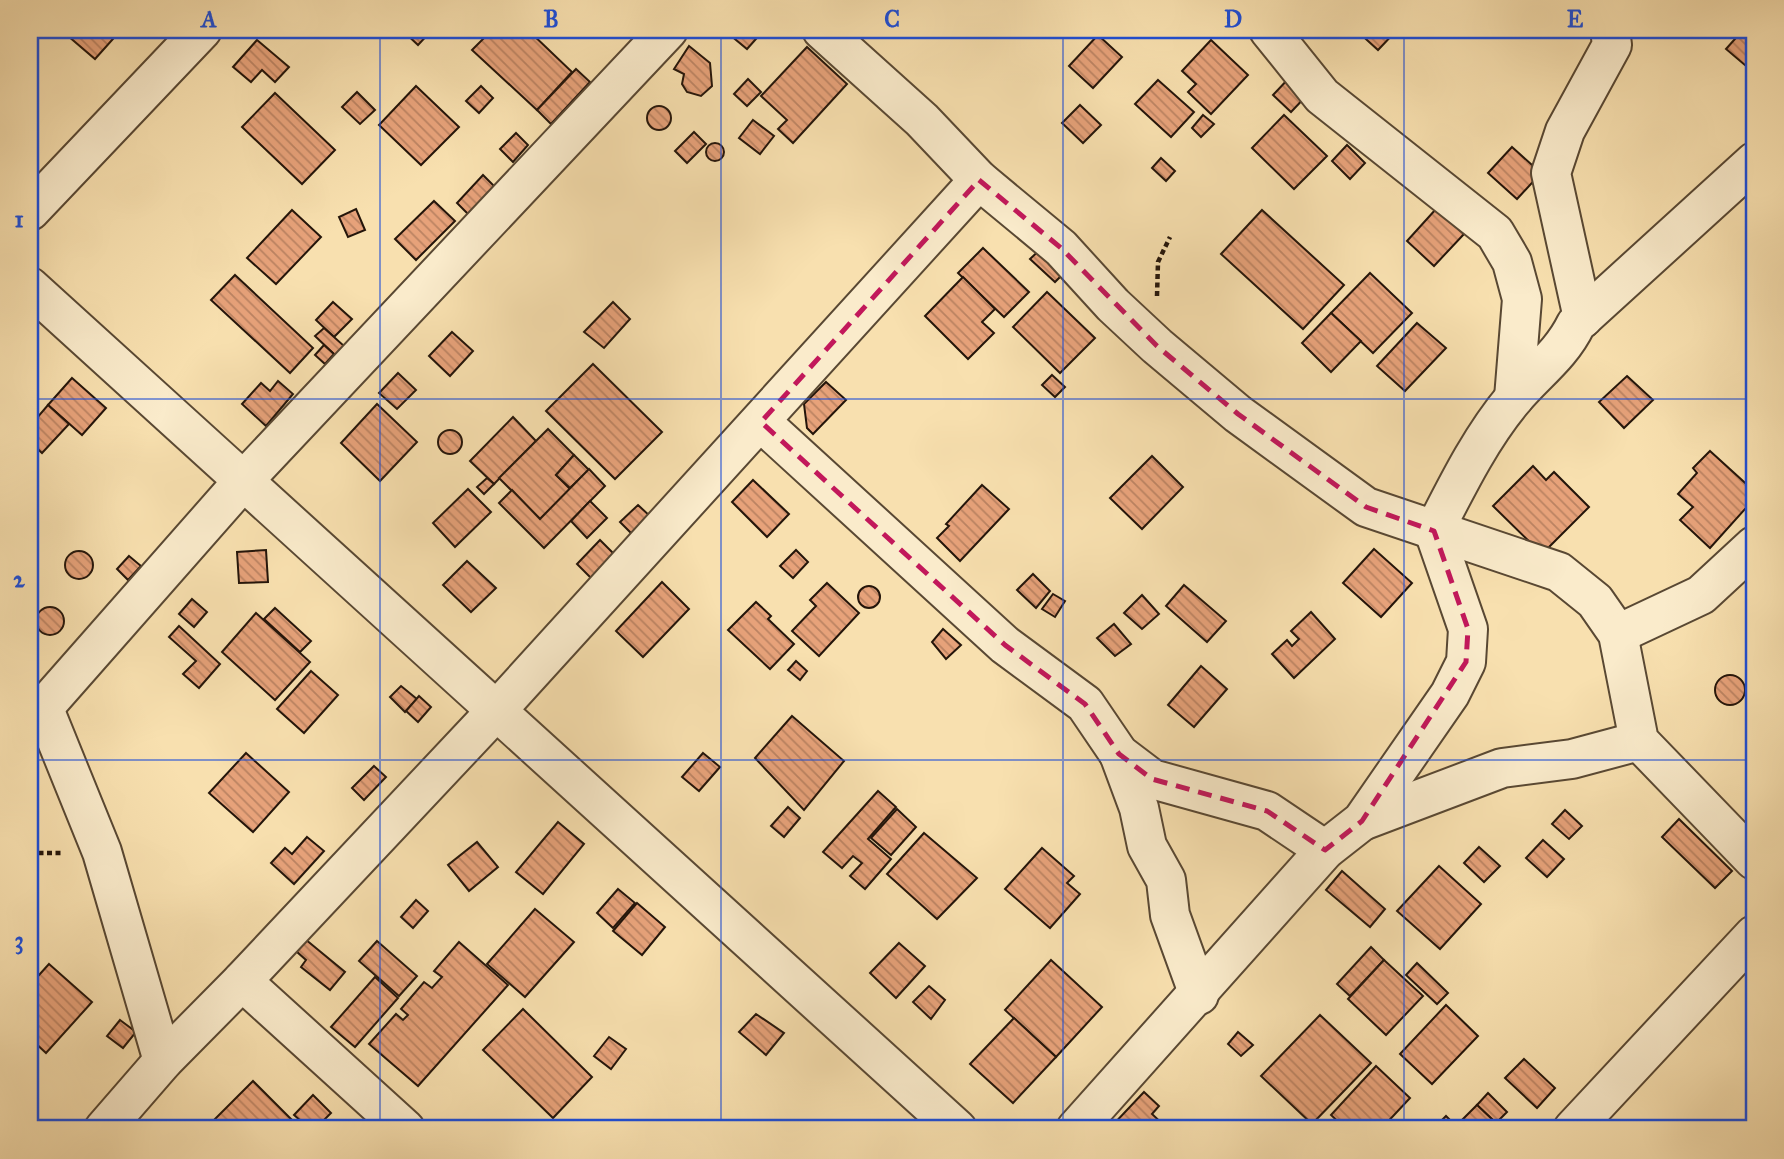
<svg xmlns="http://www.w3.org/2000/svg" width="1784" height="1159" font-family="'IM FELL Great Primer',serif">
	<defs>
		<pattern id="building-back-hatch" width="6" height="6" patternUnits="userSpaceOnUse" patternTransform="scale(1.75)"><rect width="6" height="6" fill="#e7a27a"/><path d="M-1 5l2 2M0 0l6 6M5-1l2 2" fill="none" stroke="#bb8362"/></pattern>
	</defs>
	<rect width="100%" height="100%" fill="#f8e0af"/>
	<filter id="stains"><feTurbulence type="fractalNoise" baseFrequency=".00286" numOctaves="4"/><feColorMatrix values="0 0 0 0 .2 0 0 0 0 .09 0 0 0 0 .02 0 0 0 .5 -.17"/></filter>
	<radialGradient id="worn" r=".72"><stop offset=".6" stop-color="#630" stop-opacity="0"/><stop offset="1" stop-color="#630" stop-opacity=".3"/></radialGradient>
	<g fill="url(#building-back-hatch)" stroke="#24150a" stroke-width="2">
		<polygon points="61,30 121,30 95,59"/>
		<polygon points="402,30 432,30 418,45"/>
		<polygon points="492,30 528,30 572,72 537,110 472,50"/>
		<polygon points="724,30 764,30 747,49"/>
		<polygon points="1356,30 1397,30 1378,50"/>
		<polygon points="1743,30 1754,40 1754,58 1746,66 1726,49"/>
		<polygon points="1098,35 1122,57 1093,88 1069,66"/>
		<polygon points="257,40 289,67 275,82 262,70 251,82 233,67"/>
		<polygon points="1211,40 1248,75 1211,114 1188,92 1196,84 1182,71"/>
		<polygon points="689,46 710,63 712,86 701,96 687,92 682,84 684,74 674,69"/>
		<polygon points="807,47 847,84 793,143 778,129 787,120 761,96"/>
		<polygon points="576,69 590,82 551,124 537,110"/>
		<polygon points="1291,76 1309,93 1291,112 1273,95"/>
		<polygon points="748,79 761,92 747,106 734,94"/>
		<polygon points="1158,80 1194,112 1171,137 1135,104"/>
		<polygon points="416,86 459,127 421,165 379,125"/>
		<polygon points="481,86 493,98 479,113 466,101"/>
		<polygon points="357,92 375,110 360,124 342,107"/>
		<polygon points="275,93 335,150 302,184 242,127"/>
		<polygon points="1080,105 1101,125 1083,143 1062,123"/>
		<circle cx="659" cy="118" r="12"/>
		<polygon points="1203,115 1214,124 1201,137 1192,128"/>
		<polygon points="1284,115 1327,156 1294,189 1252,148"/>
		<polygon points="753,120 774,136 760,154 739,138"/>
		<polygon points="694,132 706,144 687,163 675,151"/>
		<polygon points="516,133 528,145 513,162 500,149"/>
		<circle cx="715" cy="152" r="9"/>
		<polygon points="1347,145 1365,163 1350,179 1332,161"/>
		<polygon points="1512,147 1541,173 1517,199 1488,173"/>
		<polygon points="1161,158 1175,171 1166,181 1152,168"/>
		<polygon points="483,175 495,187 469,215 457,203"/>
		<polygon points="434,201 455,221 416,260 395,239"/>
		<polygon points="356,209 365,230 348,237 339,217"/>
		<polygon points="1436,209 1464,234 1434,266 1407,241"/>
		<polygon points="292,210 321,237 276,284 247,258"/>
		<polygon points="1262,210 1344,285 1303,329 1221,254"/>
		<polygon points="1045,245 1069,268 1055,282 1030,259"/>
		<polygon points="983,248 1029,292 1004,317 958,273"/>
		<polygon points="1370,273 1412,313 1373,353 1331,313"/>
		<polygon points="235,275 313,348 290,373 211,300"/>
		<polygon points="963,277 995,309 982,322 994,333 968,359 925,316"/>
		<polygon points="1047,292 1095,338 1060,373 1013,327"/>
		<polygon points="333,302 352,319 334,337 316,320"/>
		<polygon points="613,302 630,319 604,348 584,332"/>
		<polygon points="1331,313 1361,341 1331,372 1302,343"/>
		<polygon points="1417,323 1446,348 1405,391 1377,366"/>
		<polygon points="324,328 344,346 336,356 315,336"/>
		<polygon points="452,332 473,351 450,376 429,356"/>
		<polygon points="324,345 334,354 325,364 315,355"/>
		<polygon points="593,364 662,432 615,479 546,411"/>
		<polygon points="398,373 416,390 397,409 379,393"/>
		<polygon points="1052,375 1065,387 1055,397 1042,385"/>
		<polygon points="1627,376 1653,400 1624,428 1599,402"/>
		<polygon points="72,378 106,408 82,435 48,405"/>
		<polygon points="278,381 293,394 266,426 242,404 261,383 270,391"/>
		<polygon points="826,382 846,400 813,434 807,428 804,404"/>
		<polygon points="377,404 417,442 380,481 341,443"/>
		<polygon points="48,405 69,424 42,453 30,442 30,426"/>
		<polygon points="513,417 536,441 494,484 470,461"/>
		<polygon points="548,429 574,455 556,475 570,489 540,519 499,478"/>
		<circle cx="450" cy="442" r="12"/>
		<polygon points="1710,451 1754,491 1754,499 1710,548 1680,520 1693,507 1678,494 1697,473 1693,468"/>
		<polygon points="574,455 589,470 570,488 556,475"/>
		<polygon points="1152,456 1183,487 1142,529 1110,498"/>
		<polygon points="1533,466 1546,480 1554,472 1589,507 1542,554 1493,506"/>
		<polygon points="589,469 605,486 544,548 499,503 512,490 540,519"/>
		<polygon points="487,478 494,484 484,494 477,487"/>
		<polygon points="753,480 789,514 767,537 732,502"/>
		<polygon points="982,485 1009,509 960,561 937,538 949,526 946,524"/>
		<polygon points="468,489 491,512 455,547 433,523"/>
		<polygon points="590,501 607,518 587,538 571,521"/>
		<polygon points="638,505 652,518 634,536 620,522"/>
		<polygon points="600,540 620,560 597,584 577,564"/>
		<polygon points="1374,549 1412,583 1381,617 1343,583"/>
		<polygon points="266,550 268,582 239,583 237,552"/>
		<polygon points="796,550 808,562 793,578 780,566"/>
		<circle cx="79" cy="565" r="14"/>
		<polygon points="129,556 141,566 128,580 117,569"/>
		<polygon points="467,561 496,588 471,612 443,585"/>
		<polygon points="1033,574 1050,591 1036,608 1017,590"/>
		<polygon points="662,582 689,609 643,657 616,631"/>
		<polygon points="827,583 859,613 819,656 792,631 816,606 810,600"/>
		<polygon points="1184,585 1226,621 1207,642 1166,606"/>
		<circle cx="869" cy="597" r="11"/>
		<polygon points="1053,594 1065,601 1055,617 1042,609"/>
		<polygon points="1142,595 1159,614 1142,629 1124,613"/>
		<polygon points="192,599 207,612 194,627 179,614"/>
		<polygon points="756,602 771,616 768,619 794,644 770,669 728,630"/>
		<circle cx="50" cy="621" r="14"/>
		<polygon points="275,608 311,641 300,652 264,619"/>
		<polygon points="1311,612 1335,639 1294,678 1272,654 1287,640 1292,646 1299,639 1291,631"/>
		<polygon points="256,613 310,662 275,700 222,652"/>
		<polygon points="1114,624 1131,644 1115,656 1097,638"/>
		<polygon points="179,626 220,664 199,688 183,674 196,661 169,637"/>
		<polygon points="943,629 961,645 946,659 932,642"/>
		<polygon points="796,661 807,671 800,680 788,670"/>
		<polygon points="1201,666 1227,689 1194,727 1168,705"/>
		<polygon points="311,671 338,695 304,733 277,709"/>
		<circle cx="1730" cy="690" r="15"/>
		<polygon points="401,686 417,699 405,712 390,697"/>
		<polygon points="419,696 431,707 418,722 406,711"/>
		<polygon points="792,716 844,761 804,810 755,758"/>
		<polygon points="246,753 289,792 253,832 209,793"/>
		<polygon points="703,753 720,767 699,791 682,777"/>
		<polygon points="374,766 386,777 364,800 352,788"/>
		<polygon points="878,791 896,807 868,839 891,859 865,889 850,876 862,863 853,856 842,868 823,852"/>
		<polygon points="788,807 800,818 784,837 771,826"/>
		<polygon points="897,809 916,827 891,855 871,838"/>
		<polygon points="1565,810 1582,826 1569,839 1552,824"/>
		<polygon points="1679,819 1732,871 1715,888 1662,837"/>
		<polygon points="558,822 584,844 543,894 516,872"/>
		<polygon points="924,833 977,878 937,919 887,874"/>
		<polygon points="307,837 324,851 294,884 271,863 285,848 292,854"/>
		<polygon points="1543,840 1564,859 1547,877 1526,858"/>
		<polygon points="477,842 498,867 469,891 448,865"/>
		<polygon points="1479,847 1500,866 1484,882 1464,863"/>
		<polygon points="1042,848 1074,876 1067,883 1080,894 1050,928 1005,889"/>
		<polygon points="1439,866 1481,904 1440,949 1397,911"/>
		<polygon points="1342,871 1385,909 1370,927 1326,890"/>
		<polygon points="618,889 635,903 613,928 597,913"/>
		<polygon points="416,900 428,911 413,928 401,917"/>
		<polygon points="637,903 665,927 642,955 613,931"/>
		<polygon points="535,909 574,942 525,997 487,964"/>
		<polygon points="305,939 345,972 330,990 301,967 306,960 296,951"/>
		<polygon points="377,941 417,976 399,996 359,961"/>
		<polygon points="459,942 508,985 418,1086 369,1044 396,1014 403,1020 408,1015 401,1009 424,982 432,988 442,977 434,971"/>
		<polygon points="899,943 925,966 896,998 870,973"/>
		<polygon points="1371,947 1384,960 1350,996 1337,984"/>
		<polygon points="1051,960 1102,1007 1056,1057 1005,1010"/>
		<polygon points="1384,960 1423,996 1386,1035 1348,999"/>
		<polygon points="1417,963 1448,993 1437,1004 1406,975"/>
		<polygon points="49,964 92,1002 46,1053 30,1038 30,985"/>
		<polygon points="375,977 398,998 355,1047 331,1027"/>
		<polygon points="929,986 945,1000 931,1019 913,1002"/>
		<polygon points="1446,1005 1478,1036 1432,1084 1400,1054"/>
		<polygon points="523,1009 592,1077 553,1118 483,1050"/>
		<polygon points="756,1014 784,1033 766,1055 739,1032"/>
		<polygon points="1320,1015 1371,1063 1312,1124 1261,1076"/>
		<polygon points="1014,1018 1056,1057 1013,1103 970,1064"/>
		<polygon points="120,1020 136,1032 123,1048 107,1036"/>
		<polygon points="1238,1032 1253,1045 1241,1056 1228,1044"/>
		<polygon points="609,1037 626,1049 611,1069 594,1056"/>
		<polygon points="1524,1059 1555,1088 1537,1108 1505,1078"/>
		<polygon points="1376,1066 1410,1098 1381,1129 1346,1129 1331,1115"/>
		<polygon points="253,1081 291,1119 281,1129 205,1129"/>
		<polygon points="1144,1092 1159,1106 1152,1114 1168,1129 1109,1129"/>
		<polygon points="1488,1093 1507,1112 1496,1123 1477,1105"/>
		<polygon points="313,1095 331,1113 315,1129 310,1129 294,1115"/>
		<polygon points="1477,1105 1496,1123 1503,1129 1460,1129 1456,1126"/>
		<polygon points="1446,1116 1456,1126 1460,1129 1433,1129"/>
	</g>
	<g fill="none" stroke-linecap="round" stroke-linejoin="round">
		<g stroke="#594833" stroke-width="42">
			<g id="minor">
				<polyline points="822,30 922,120 979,180 1061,248 1113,305 1157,346 1238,414 1366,507 1559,572 1595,601 1618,634 1639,741 1754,860"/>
				<polyline points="1269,30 1322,96 1495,233 1512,262 1522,299 1514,398"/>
				<polyline points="30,211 202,30"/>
				<polyline points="30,287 957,1129"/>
				<polyline points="1583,318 1551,173 1565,131 1612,45 1610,30"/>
				<polyline points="761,422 1005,645 1085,704 1119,754 1152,779 1267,811 1325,850"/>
				<polyline points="1618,634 1701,595 1754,546"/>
				<polyline points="44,709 102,852 163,1061"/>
				<polyline points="30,723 244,480 668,30"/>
				<polyline points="1119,754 1139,808 1147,846 1166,880 1170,915 1199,995"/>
				<polyline points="1362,821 1502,768 1572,759 1639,741"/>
				<polyline points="242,981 405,1129"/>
				<polyline points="104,1129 163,1061 242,981 496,711 979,180"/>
				<path d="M1076,1129L1325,850L1362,821L1450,694L1466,662L1468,629L1434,531C1457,486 1481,437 1514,398C1536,372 1561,355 1576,324L1754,162"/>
				<polyline points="1573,1129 1754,935"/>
			</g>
		</g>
		<g stroke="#24150a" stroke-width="4.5" stroke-dasharray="5 3.5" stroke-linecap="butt">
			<polyline points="1157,296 1158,262 1170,237"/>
			<polyline points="30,853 64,853"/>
		</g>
		<use href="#minor" stroke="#faebcb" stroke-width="38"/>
	</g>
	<path fill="none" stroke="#c2185b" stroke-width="5" stroke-dasharray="14 9" stroke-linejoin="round" d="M979,180L1061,248L1157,346L1238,414L1366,507L1434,531L1468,629L1466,662L1362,821L1325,850L1267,811L1152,779L1119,754L1085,704L1005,645L761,422Z"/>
	<path fill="none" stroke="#1d4ed8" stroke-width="2" stroke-opacity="0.55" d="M380,30V1129M721,30V1129M1063,30V1129M1404,30V1129M30,399H1754M30,760H1754"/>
	<rect width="1784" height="1159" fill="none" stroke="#f8e0af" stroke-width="77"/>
	<rect x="38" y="38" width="1708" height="1082" fill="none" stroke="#1d4ed8" stroke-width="2.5"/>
	<g font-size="23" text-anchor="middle" font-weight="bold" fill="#1d4ed8">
		<text x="209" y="27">A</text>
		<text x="551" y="27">B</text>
		<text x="892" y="27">C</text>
		<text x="1233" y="27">D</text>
		<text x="1575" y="27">E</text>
		<text x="19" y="227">1</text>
		<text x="19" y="587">2</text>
		<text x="19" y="948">3</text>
	</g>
	<rect width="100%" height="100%" filter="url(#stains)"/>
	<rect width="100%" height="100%" fill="url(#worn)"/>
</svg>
